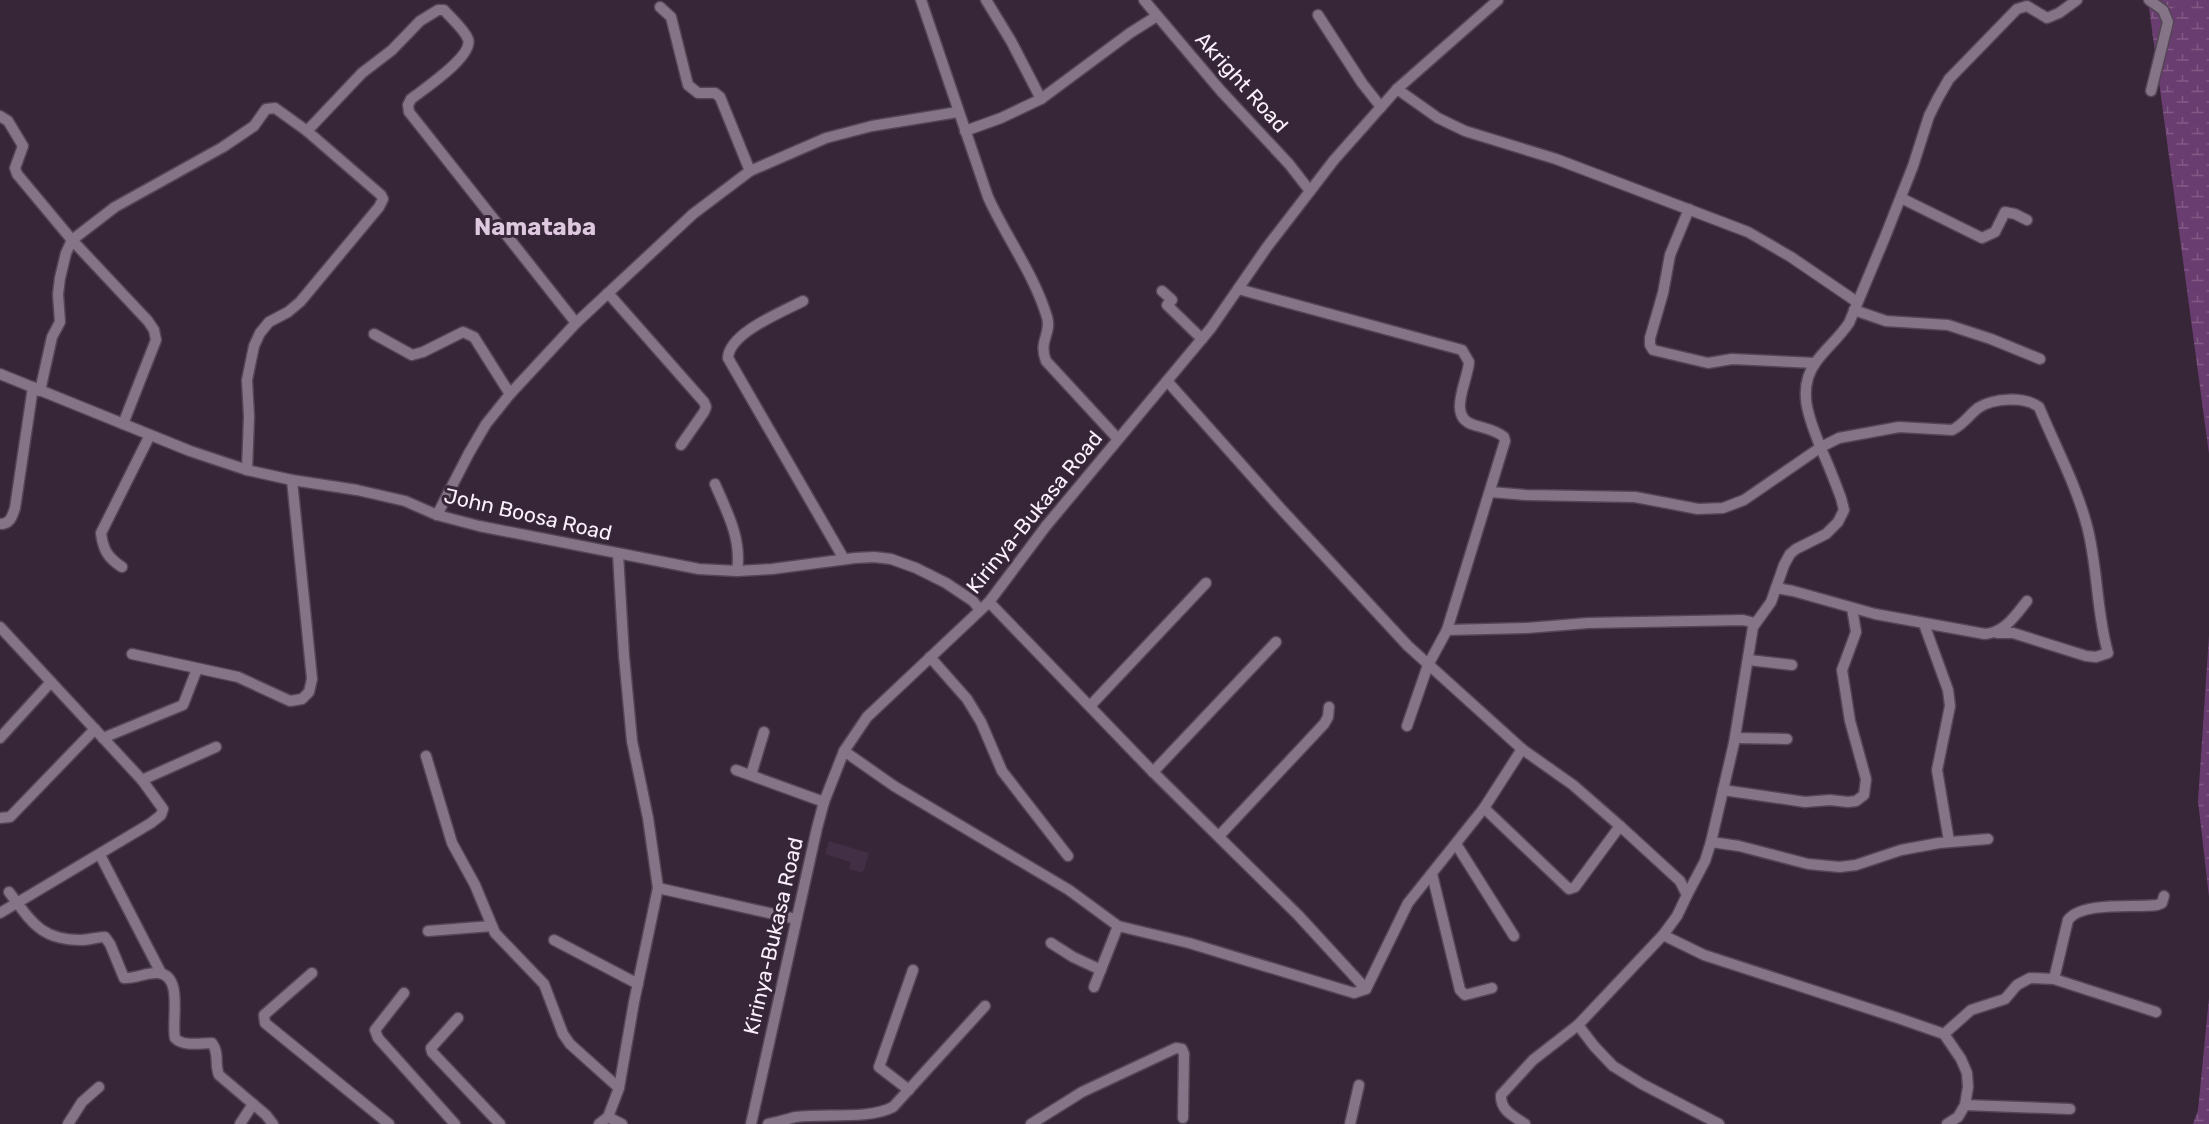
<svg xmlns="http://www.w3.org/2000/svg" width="2209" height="1124" font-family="Rubik,sans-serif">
	<defs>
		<pattern id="wetland-marsh" width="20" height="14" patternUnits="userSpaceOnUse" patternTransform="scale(1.5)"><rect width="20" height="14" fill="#6a3d70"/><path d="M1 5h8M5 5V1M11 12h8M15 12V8" fill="none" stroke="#805985"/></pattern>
	</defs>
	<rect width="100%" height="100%" fill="#362638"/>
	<polygon fill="#422e45" points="829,841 869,853 863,873 849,869 850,862 825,854"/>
	<g fill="url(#wetland-marsh)">
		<polygon points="2148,0 2209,0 2209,454"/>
		<polygon points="2209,635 2209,897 2198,801"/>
		<polygon points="2209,998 2209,1124 2193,1124 2198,1110"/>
	</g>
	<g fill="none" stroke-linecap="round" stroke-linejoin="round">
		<g stroke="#524554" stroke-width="13">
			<g id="minor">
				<path d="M921,0L988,197C1006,237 1034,274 1047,317C1052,334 1038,340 1046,361L1118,439"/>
				<polyline points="986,0 1011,41 1041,99"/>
				<polyline points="1144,0 1221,91 1289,164 1310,191"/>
				<polyline points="2149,0 2163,10 2168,22 2151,91"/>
				<polyline points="660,7 671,17 688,85 698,93 715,93 720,97 750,171"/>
				<polyline points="1318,15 1362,83 1381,107"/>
				<polyline points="1397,89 1438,118 1465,131 1556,159 1748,232 1791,257 1857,302"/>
				<polyline points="0,116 8,121 23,146 15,168 17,174 72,240 148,321 154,330 156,340 123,424"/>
				<path d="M307,131L362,73L392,50L420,21L438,10H444C451,18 464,29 468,39C474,56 424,89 411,99L408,105L409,112L576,323"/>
				<polyline points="965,131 1001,118 1041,99 1130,33 1157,16"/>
				<polyline points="1901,198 1982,238 1995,232 2005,212 2015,214 2027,220"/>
				<polyline points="1689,209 1670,255 1663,293 1650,338 1650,345 1653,350 1708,363 1732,359 1815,363"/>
				<path d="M1238,289L1462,350L1469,362C1468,381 1446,417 1474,425C1484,428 1496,430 1504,437L1505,441L1447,630L1428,665L1407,726"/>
				<polyline points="1162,291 1172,300 1167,305 1202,339"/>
				<polyline points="608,293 704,402 706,407 704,412 681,445"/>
				<path d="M803,301C782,312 729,333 728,358L844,559"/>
				<polyline points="1854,310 1886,321 1948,325 1991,339 2040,359"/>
				<polyline points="374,334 412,355 423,352 463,332 474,337 510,394"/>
				<polyline points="0,374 190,451 247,470 292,480 357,490 405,501 437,515 479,526 699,569 737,571 772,569 855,558 874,557 891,559 916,568 946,583 973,601 980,610"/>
				<path d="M1168,382L1282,510L1408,646L1522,749L1573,785L1620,826L1680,881L1687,895L1677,916L1663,935L1578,1025L1533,1060L1501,1095C1500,1110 1513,1116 1525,1124"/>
				<polyline points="40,391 52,337 60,322 58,294 60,278 66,253 72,240 115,207 223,147 254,126 266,109 275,108 307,131 381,195 383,199 379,207 300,302 288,312 269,322 260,333 254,346 247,380 249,417 247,470"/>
				<path d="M715,484C727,512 742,539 737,571"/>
				<path d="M1491,492L1526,495L1635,497L1698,509L1723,508L1744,500L1821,447L1839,438L1899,427L1952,430C1963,425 1969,415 1978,408C1993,398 2024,396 2039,407C2055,446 2076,484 2087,526C2098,567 2096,611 2108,653L2096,657L2086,656L2013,633H1997"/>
				<polyline points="437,515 469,453 486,424 510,394 576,323 693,214 750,171 826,138 872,126 958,112"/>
				<path d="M0,524C10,524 12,517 15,508L33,387"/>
				<path d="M122,567C108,558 103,550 101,533L150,435"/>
				<path d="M1776,588L1793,591L1875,614L1985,634C2005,632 2015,616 2027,601"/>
				<polyline points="989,602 1153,772 1298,915 1366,989"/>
				<polyline points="1924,624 1948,690 1950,706 1937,770 1949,841"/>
				<polyline points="0,627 142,780 163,809 161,815 151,823 0,913"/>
				<polyline points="1447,630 1527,628 1588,623 1743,620 1755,623"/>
				<polyline points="132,654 238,677 290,701 302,699 309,692 312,679 292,480"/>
				<polyline points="930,657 967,699 981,722 1002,771 1068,856"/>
				<polyline points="1749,660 1792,665"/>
				<polyline points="1090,706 1206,583"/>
				<polyline points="0,738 51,682"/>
				<polyline points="103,738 183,705 197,669"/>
				<polyline points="1735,738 1787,739"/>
				<polyline points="844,751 894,786 1069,890 1118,926 1189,943 1354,993 1366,989 1408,903 1484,808 1522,749"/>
				<polyline points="426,756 452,843 475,885 495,933 544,984 563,1034 570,1044 619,1088"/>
				<polyline points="736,770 824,802"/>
				<polyline points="1153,772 1276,642"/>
				<polyline points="751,775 764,732"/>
				<polyline points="142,780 216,747"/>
				<polyline points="1723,790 1805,802 1830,800 1848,802 1856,801 1864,795 1866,779 1850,721 1842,670 1856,632 1852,608"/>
				<polyline points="1484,808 1569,889 1575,887 1620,826"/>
				<polyline points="0,818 10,817 95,729"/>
				<polyline points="1219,836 1324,724 1328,717 1329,707"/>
				<polyline points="1711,842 1739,846 1808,864 1840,867 1856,865 1901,850 1939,843 1988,839"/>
				<polyline points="1456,844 1514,936"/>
				<polyline points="100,855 161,973"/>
				<polyline points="1432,874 1460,990 1465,995 1492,988"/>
				<polyline points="658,888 796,919"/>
				<path d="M9,892C31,921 40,940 81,940C89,940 97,937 105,937L110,944L124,978C136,979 146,972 158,973C184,975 171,1021 175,1038C183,1047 200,1043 212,1043C220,1054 214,1064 219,1075L266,1115L273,1124"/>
				<path d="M1687,895L1705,861L1711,842L1734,743L1753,627L1771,602L1784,565L1790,554L1796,549L1826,534L1838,522L1844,510L1841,498C1835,482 1829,466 1822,451C1811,423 1795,390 1816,362C1826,348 1839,338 1849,323L1885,237L1913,166L1929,116L1938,98L1949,79L2017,9L2027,6L2047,18L2059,13L2077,0"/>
				<polyline points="428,931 492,926"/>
				<polyline points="1663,935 1704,955 1898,1018 1944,1034 1961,1059 1967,1073 1968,1087 1965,1105 1958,1117 1947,1124"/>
				<polyline points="554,940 638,984"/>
				<polyline points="1051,943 1073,957 1101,970"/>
				<polyline points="312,973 264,1015 265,1023 389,1124"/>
				<path d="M2054,979L2068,920C2082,901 2134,908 2157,905L2162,903L2164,896"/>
				<polyline points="1094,987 1118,926"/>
				<polyline points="404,993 375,1030 378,1038 455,1124"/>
				<polyline points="458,1018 431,1048 432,1052 500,1124"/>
				<polyline points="1578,1025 1594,1046 1613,1066 1642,1084 1719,1124"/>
				<polyline points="1944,1034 1971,1010 2005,999 2017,985 2030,978 2054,979 2156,1012"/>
				<polyline points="909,1090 879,1067 913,970"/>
				<polyline points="1965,1105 2070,1109"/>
				<polyline points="608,1117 622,1124"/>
				<polyline points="68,1124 82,1102 99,1087"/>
				<polyline points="240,1124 253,1104"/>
				<polyline points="599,1124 608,1117 619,1088 634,1002 658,888 648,818 632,741 624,656 618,554"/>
				<polyline points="751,1124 817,828 824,802 844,751 867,717 989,602 1046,526 1211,328 1267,247 1334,160 1397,89 1498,0"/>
				<path d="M768,1124C777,1122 787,1119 796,1117C823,1113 868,1120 893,1107L985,1006"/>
				<polyline points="1031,1124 1082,1092 1176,1048 1182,1049 1184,1054 1183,1118"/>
				<polyline points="1350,1124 1359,1085"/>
			</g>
		</g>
		<use href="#minor" stroke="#857387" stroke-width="10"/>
	</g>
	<g text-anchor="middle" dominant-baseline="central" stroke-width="6" stroke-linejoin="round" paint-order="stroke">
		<g font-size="21" fill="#faeffb" stroke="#362638">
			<text transform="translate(1242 82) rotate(48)">Akright Road</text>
			<text transform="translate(1034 512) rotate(-51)">Kirinya-Bukasa Road</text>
			<text transform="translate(528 514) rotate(13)">John Boosa Road</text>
			<text transform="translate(773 936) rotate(-77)">Kirinya-Bukasa Road</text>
		</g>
		<g font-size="24" font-weight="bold" fill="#ddc8df" stroke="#362638">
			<text x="535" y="227">Namataba</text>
		</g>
	</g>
</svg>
